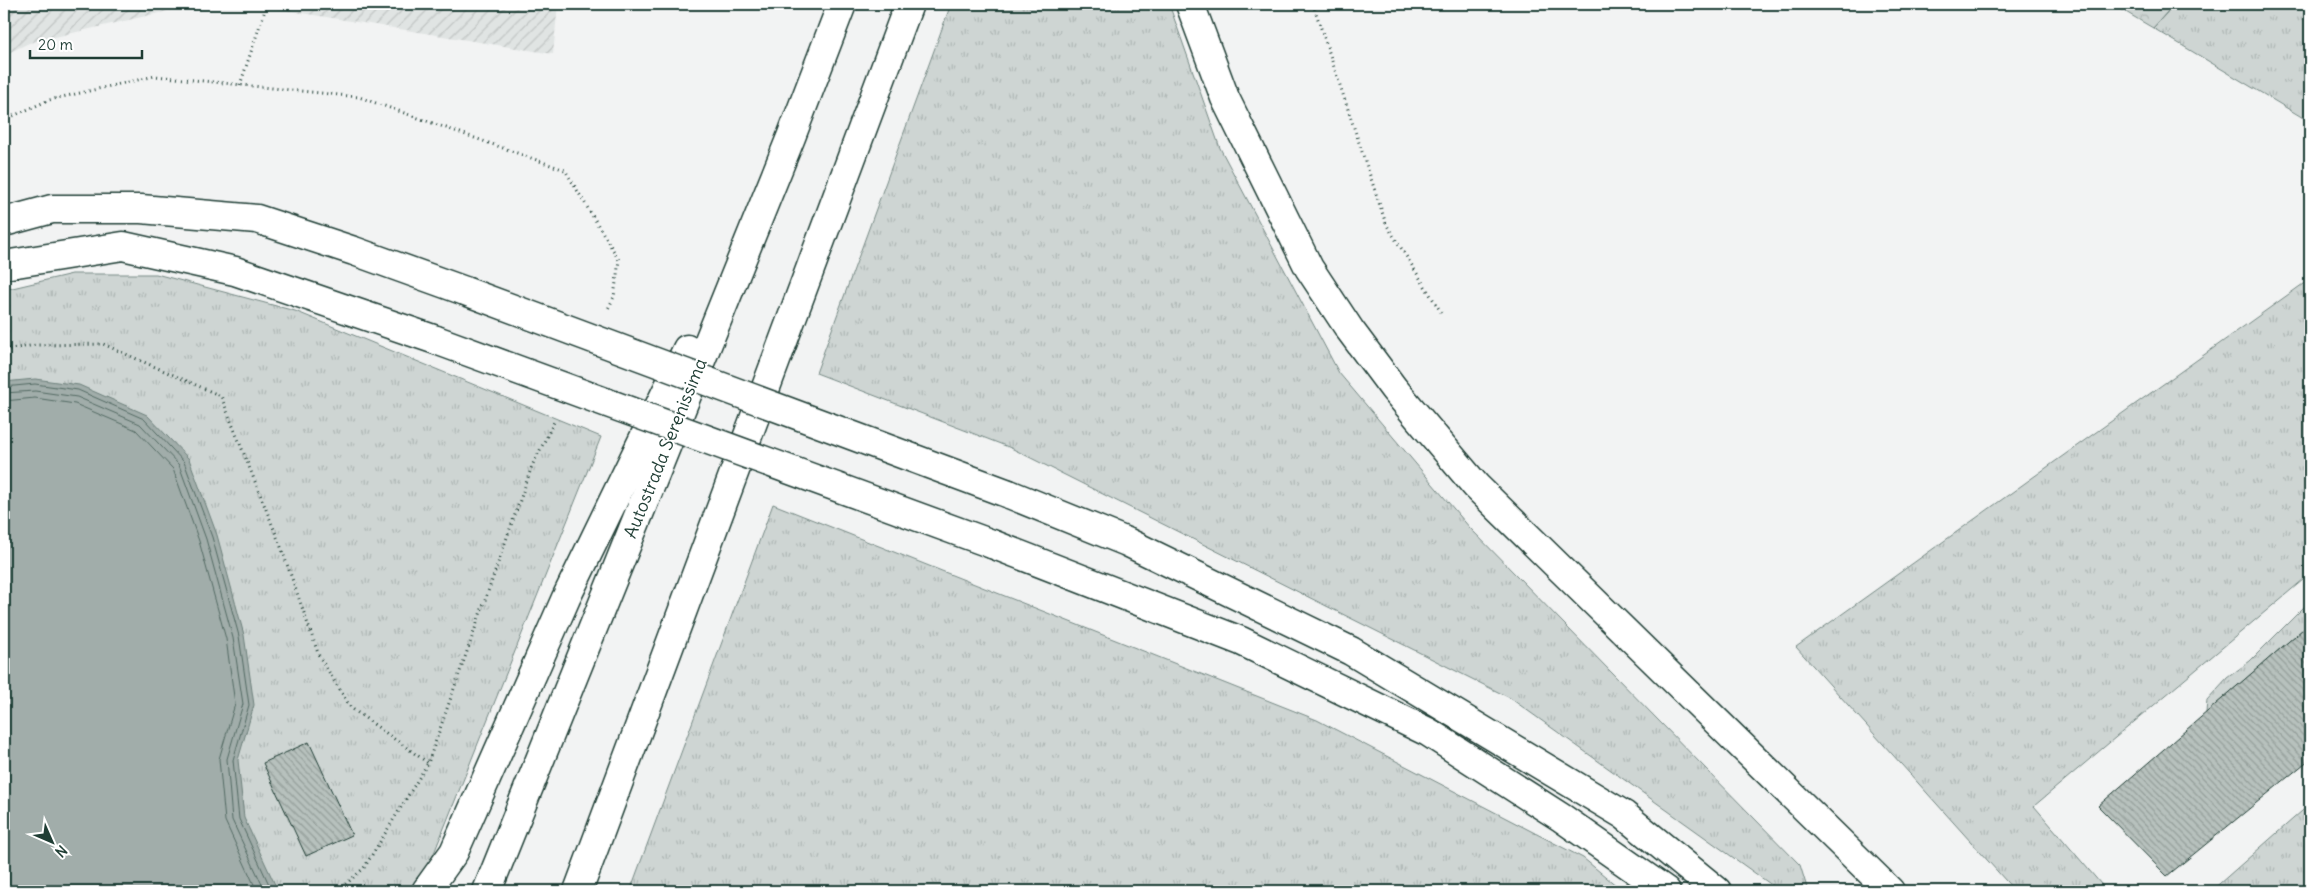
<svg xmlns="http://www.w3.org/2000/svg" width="2314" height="895" font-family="Delius,sans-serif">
	<defs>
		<pattern id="industrial-furrows" width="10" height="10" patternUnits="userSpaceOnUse" patternTransform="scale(1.25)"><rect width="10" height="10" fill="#e0e4e3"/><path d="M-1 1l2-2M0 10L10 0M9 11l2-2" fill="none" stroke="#c0c4c3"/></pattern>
		<pattern id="grass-tufts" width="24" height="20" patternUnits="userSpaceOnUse" patternTransform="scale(1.25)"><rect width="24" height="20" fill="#ced5d3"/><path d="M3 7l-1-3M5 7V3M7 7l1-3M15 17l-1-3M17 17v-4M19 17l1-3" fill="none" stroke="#b0b8b6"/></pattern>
		<pattern id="forest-crowns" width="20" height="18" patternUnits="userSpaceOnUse" patternTransform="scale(1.25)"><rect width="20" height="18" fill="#ced5d3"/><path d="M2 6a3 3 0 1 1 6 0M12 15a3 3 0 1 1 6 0" fill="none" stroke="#b0b8b6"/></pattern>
		<pattern id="building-back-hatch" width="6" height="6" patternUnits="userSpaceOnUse" patternTransform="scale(1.25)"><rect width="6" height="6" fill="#b7c1bd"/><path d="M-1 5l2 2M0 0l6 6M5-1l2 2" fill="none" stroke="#949e9a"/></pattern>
	</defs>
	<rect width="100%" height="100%" fill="#f2f3f3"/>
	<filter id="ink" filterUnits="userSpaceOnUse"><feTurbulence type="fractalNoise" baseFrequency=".02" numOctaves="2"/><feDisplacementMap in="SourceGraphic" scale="10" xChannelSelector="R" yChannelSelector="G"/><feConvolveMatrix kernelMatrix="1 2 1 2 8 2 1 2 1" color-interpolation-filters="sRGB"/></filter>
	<g filter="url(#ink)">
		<g fill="url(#industrial-furrows)">
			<polygon points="4,4 198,4 29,43 4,55"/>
			<polygon points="246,4 558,4 553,54"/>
		</g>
		<g fill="url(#grass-tufts)" stroke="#768984">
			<polygon points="951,4 1169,4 1220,148 1339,373 1470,528 1800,865 1808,891 1780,891 1510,698 1011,448 816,373"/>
			<polygon points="2175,4 2310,4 2310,122 2153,28"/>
			<polygon points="72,274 156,274 295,311 601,437 428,868 407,891 4,891 4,290"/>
			<polygon points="2310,279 2310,574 2034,806 2107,891 2015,891 1796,647"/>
			<polygon points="773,504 1317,720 1583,858 1623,891 630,891"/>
			<polygon points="2310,601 2310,623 2206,713 2207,700 2227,678 2250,661"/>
			<polygon points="2310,804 2310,891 2211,891"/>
		</g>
		<polygon fill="url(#forest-crowns)" stroke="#768984" points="2112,4 2174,4 2153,28"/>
		<polygon fill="#a1adaa" stroke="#6d807b" points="35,379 79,385 147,415 189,459 217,535 244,635 254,705 238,760 244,818 278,891 4,891 4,382"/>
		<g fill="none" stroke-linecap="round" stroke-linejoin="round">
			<g stroke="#536a63" stroke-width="1">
				<polyline points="4,387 35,384 78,390 144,419 184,462 212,537 239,636 249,705 233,760 239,819 272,891"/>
				<polyline points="4,393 35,391 77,397 140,424 179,465 206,539 233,638 243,704 227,759 232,820 265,891"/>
				<polyline points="4,401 35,398 75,404 136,430 173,469 199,541 226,639 235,704 219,759 225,821 257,891"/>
			</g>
		</g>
		<g fill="url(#building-back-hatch)" stroke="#1f3d34">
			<polygon points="2310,623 2310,759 2167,876 2098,806"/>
			<polygon points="309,742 352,835 306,856 263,763"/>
		</g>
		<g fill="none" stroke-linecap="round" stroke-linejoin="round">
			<g stroke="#1f3d34" stroke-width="31">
				<g id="highway">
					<polyline points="1190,4 1225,98 1309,268 1350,330 1394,389 1476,486 1890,891"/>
					<polyline points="4,222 52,209 141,209 257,219 354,251 465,291"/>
					<polyline points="4,265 123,246 235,271 436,340"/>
					<polyline points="1009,494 1127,542 1351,651 1624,815 1717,891"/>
					<polyline points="992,544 1241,641 1428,732 1562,818 1666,891"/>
					<polyline points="426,891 454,852 566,598 687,349"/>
					<polyline points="487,891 791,137 842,4"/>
					<polyline points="578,891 909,4"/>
				</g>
			</g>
			<g stroke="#1f3d34" stroke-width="3" stroke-dasharray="1 4" stroke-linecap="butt">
				<polyline points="1313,4 1386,224 1441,312"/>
				<polyline points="240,85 267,4"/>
				<polyline points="4,120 49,100 155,76 359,97 565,170 619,260 614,297 608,309"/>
				<polyline points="4,350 36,345 103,344 221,396 281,547 319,656 351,708 428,763"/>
				<polyline points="338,891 364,868 428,763 532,466 555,420"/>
			</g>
			<use href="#highway" stroke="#fff" stroke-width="28"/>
			<g stroke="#1f3d34" stroke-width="31" stroke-linecap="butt">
				<g id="highway-bridge">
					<polyline points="465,291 1009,494"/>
					<polyline points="436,340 992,544"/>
				</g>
			</g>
			<use href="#highway-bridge" stroke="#fff" stroke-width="28"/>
		</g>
	</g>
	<g text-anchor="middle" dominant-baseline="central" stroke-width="4" stroke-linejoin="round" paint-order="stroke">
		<g font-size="18" fill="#1f3d34" stroke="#fff">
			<text transform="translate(665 448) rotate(-68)">Autostrada Serenissima</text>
		</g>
	</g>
	<rect width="2314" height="895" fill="none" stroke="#fff" stroke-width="20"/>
	<rect x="10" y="10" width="2294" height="875" fill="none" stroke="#1f3d34" stroke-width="2" filter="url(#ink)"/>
	<g transform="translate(52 842) rotate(135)" stroke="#ffffff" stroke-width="4" paint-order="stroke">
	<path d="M0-4L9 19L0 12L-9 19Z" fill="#1f3d34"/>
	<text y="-8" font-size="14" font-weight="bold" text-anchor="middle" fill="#1f3d34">N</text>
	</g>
	<path d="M30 50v8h112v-8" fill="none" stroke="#1f3d34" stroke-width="2.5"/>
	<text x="38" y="50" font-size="15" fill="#1f3d34" stroke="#ffffff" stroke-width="4" paint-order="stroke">20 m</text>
</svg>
